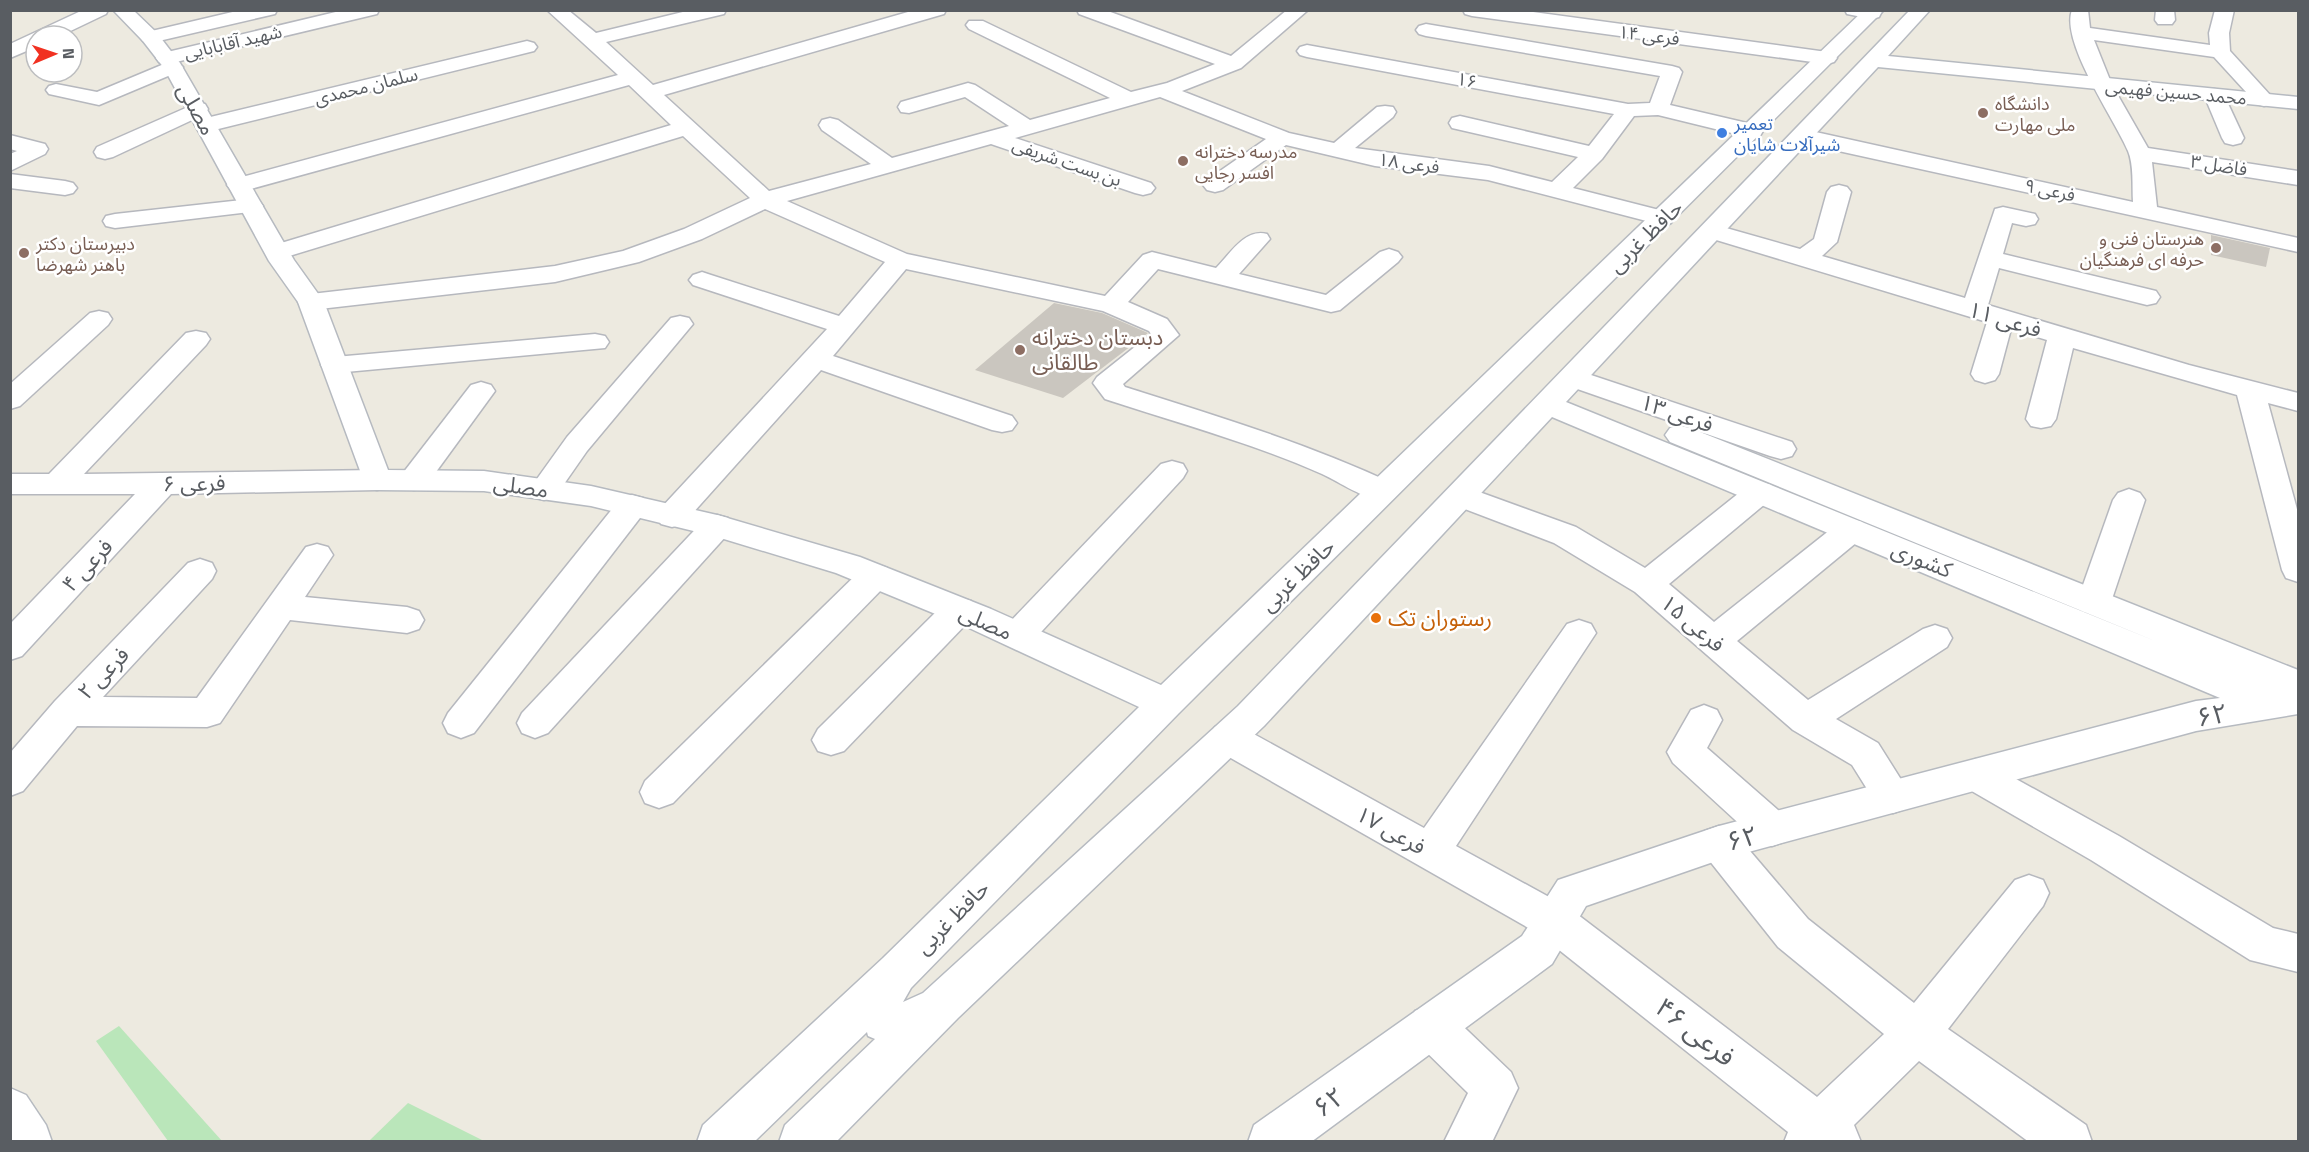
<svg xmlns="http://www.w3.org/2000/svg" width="2309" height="1152" font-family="'Titillium Web','Noto Sans Arabic',sans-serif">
	<rect width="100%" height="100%" fill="#edeae0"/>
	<g fill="#bae6ba">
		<polygon points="119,1026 222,1141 168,1141 96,1041"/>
		<polygon points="408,1103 484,1141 369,1141"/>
	</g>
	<g fill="#cac6bf">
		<polygon points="2211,235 2270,248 2266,267 2211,255"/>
		<polygon points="1054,303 1102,313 1148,333 1063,398 975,370"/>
	</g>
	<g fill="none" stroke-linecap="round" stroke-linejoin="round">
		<g stroke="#b6b8be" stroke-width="3">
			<g id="street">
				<polygon points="83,10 108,10 106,14 60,36 36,36 36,47 10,58 10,44"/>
				<polygon points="241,10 277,10 275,14 150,43 143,41 140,37 143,33"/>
				<polygon points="344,10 379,10 377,14 176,62 183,67 180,71 99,105 49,94 46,90 49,86 56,84 97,92 164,64 159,62 156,58 159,54"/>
				<path d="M547,10H568L596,33L691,10H726L724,14L606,42L653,85L915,10H946L944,14L664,95L769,191L871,164L822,130L819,125L822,120L830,118L838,120L892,158L1009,126L965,97L909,113L901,112L898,107L901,102L961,85L968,83L975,85L1030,120L1110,98L969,29L966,25L969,21H983L1131,92L1167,83L1215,64L1079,14L1077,10H1105L1231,56L1287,10H1308L1241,68L1182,91L1289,133L1334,143L1377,107L1385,106L1393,107L1396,112L1393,117L1355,148L1489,166L1552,182L1578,157L1452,128L1449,123L1452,118L1460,116L1589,146L1614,114L1307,57L1300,55L1297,51L1300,47L1307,45L1628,104L1650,103L1660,76L1426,36L1419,34L1416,30L1419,26L1426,24L1672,66L1679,68L1682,72L1670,105L1760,126L1763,131L1760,136L1752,138L1658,115L1634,116L1602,159L1573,188L1671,213L1674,218L1671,223L1662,225L1488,180L1375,166L1286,145L1223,190L1215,192L1207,190L1203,185L1207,180L1266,139L1160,97L1015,138L1151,183L1155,188L1151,193L1143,195L1135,193L991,144L787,201L907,254L1105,296L1143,255L1152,252L1216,268C1230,254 1245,228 1267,234L1270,239L1239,274L1326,295L1380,252L1389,249L1398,252L1402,257L1398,262L1340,310L1331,312L1158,269L1128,302L1167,319L1179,335L1123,384L1125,387C1217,416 1306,443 1394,484L1398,491L1394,498C1370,505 1344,484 1322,474C1252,443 1178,423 1105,399L1093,383L1097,377L1151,334L1149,331L1103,311L906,269L833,356L1012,416L1017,423L1012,430L1002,432L992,430L821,370L683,524L672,527L661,524L656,516L661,508L827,329L693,285L689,280L693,275L702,272L711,275L839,316L885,262L765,209L702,239L639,262L555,282L311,310L302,308L298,302L302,296L311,294L555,266L623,251L684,229L750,198L683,136L286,257L277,259L268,257L265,252L268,247L671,125L629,85L247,190L239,192L231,190L227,185L231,180L618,75Z"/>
				<polygon points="1463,10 1518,10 1827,52 1834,54 1837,58 1834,62 1827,64 1472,16 1465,14"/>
				<polygon points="1845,10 1880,10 1881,13 1879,17 1872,19 1847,14"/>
				<path d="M2072,10H2088L2090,28L2210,45L2209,33L2215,10H2234L2229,33L2230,51L2271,96L2275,100L2271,104L2264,106L2257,104L2214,57L2094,40L2112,85L2148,148L2298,171V185L2152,162L2157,207L2298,238V252L1802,143L1794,141L1791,136L1794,131L1802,129L2133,202C2132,186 2134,165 2128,151C2115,120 2060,42 2072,10Z"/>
				<polygon points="2156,10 2174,10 2175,20 2172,24 2158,24 2155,20"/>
				<polygon points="527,41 534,43 537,47 534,51 206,132 198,130 195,125 198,120"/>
				<polygon points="2214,89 2221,91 2224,95 2244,138 2241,143 2233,145 2225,143 2222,138 2204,95 2207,91"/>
				<polygon points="197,103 205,104 208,109 205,114 113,157 105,159 97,157 94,152 97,147"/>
				<polygon points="10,135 45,144 48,149 45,154 10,171 10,154 17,151 10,149"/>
				<polygon points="10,174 65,181 73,183 77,188 73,193 65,195 10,188"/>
				<polygon points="1839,185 1847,187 1851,192 1837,242 1822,256 1965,298 1995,209 2003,207 2035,214 2038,219 2035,224 2026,226 2012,223 2003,254 2156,291 2160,297 2156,303 2147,305 1999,268 1988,305 2189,365 2298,393 2298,411 2268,403 2298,513 2298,582 2286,578 2282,570 2237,395 2073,348 2056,419 2051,426 2041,428 2031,426 2026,419 2047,340 2011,329 1999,374 1995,380 1985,383 1975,380 1971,374 1987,322 1703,236 1700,231 1703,226 1712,224 1800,249 1814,239 1827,192 1831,187"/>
				<polygon points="251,199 259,201 263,206 259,211 115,228 106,226 103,221 106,216 115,214"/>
				<polygon points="99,311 108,313 112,319 108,325 20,406 10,409 10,384 90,313"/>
				<polygon points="680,316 689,318 693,324 587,451 555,497 544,500 533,497 529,490 567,437 671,318"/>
				<polygon points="196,331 206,333 210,339 206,345 84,474 377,470 388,473 392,480 388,487 377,490 171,494 22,656 10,660 10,624 135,494 10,494 10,474 49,474 186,333"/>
				<polygon points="595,334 605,336 609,342 605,348 335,373 325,371 321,365 325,359 335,357"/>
				<polygon points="1573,369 1792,442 1796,449 1792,456 1781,459 1770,456 1563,384 1559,378 1563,372"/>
				<polygon points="481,382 491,385 495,391 425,487 414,490 403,487 399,480 403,473 471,385"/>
				<polygon points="1172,461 1183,464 1187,471 1183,478 1030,644 1018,648 1006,644 1001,635 1006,626 1161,464"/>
				<polygon points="1760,482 1771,485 1775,492 1771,499 1669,584 1714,622 1840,522 1851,519 1862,522 1867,530 1862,538 1737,641 1808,700 1923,629 1935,625 1947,629 1952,638 1947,647 1836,719 1878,743 1912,797 1907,808 1893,813 1879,808 1852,765 1793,730 1635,592 1554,543 1449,503 1445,496 1449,489 1460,486 1471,489 1576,527 1645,568 1749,485"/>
				<polygon points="2129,489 2140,493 2145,500 2111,602 2106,611 2094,614 2082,611 2077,602 2113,500 2118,493"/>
				<polygon points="632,495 643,498 648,506 643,514 474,733 461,738 448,733 443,723 448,713 621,498"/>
				<polygon points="717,515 728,518 733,526 728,534 548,733 535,738 522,733 517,723 522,713 706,518"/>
				<polygon points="317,544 328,547 333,555 305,597 407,607 419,611 424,620 419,629 407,633 290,620 220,723 207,727 77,726 23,791 10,796 10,753 55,701 188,563 200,559 212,563 216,571 212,579 103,697 197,698 306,547"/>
				<polygon points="875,564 887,568 892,576 887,584 673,803 659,808 645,803 640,792 645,781 863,568"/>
				<polygon points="959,598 971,601 976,610 971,619 844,751 831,755 818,751 812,740 818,729 947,601"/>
				<polygon points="1579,620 1591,624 1596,633 1456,846 1569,908 1817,1097 1884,1034 1778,947 1705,855 1699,843 1705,831 1719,826 1733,831 1808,919 1914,1003 2015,880 2029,875 2043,880 2049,893 2043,906 1948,1029 2086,1125 2092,1142 2029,1142 1919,1061 1854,1125 1861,1142 1784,1142 1788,1132 1539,934 1215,749 1209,738 1215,727 1228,723 1241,727 1424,828 1567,624"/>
				<polygon points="1704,705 1717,710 1722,720 1707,748 1786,817 1792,829 1786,841 1772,846 1758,841 1673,763 1667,752 1691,710"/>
				<polygon points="1976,759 1989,764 2119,836 2273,928 2298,934 2298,972 2250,960 2091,860 1963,786 1957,775 1963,764"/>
				<polygon points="1431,1005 1447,1011 1511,1072 1518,1088 1492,1142 1444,1142 1468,1093 1415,1041 1409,1026 1415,1011"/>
			</g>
		</g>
		<g stroke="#b6bac0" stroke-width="3">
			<g id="secondary">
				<polygon points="113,10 133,10 157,33 180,63 294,260 324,302 388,470 484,471 591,486 717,515 860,557 991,609 1161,685 1864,10 1884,10 1179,713 911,988 903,1002 923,993 1238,706 1910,10 1930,10 1888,56 2298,97 2298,109 1878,67 1566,402 2160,643 1670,442 1665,435 1670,428 1680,426 1690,428 2298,670 2298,714 2196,731 1719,860 1586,906 1552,964 1311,1142 1248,1142 1254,1125 1522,936 1558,880 1719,826 2196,701 2220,698 1552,417 1264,726 958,1018 836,1142 779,1142 785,1125 875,1039 868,1036 867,1032 754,1142 697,1142 703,1125 883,958 1139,707 967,627 836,573 714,536 591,506 484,491 377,490 366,487 298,302 269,261 164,68 143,41"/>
				<polygon points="10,1088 26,1095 46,1125 52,1142 10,1142"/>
			</g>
		</g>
		<use href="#street" fill="#fff" fill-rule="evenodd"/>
		<use href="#secondary" fill="#fff" fill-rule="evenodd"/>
	</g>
	<g fill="#8d6e63" stroke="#fff" stroke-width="2">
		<circle cx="1983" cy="113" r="6"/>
		<circle cx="1183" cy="161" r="6"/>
		<circle cx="2216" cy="248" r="6"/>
		<circle cx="24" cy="253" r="6"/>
		<circle cx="1020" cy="350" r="6"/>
	</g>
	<circle fill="#3f7fe0" stroke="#fff" stroke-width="2" cx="1722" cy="133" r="6"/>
	<circle fill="#e8710a" stroke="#fff" stroke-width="2" cx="1376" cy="618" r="6"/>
	<g text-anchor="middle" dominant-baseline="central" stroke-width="5" stroke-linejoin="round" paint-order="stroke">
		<g font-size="18" fill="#595d62" stroke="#fff">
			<text transform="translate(1649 35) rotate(7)">فرعی ۱۴</text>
			<text transform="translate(233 42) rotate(-13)">شهید آقابابایی</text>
			<text transform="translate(1467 80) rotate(10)">۱۶</text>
			<text transform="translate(366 86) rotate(-14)">سلمان محمدی</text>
			<text transform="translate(2176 92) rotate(5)">محمد حسین فهیمی</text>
			<text transform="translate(1067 162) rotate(19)">بن بست شریفی</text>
			<text transform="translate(1409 163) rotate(8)">فرعی ۱۸</text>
			<text transform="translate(2219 165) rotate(9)">فاضل ۳</text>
			<text transform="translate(2050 190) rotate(12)">فرعی ۹</text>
		</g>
		<g font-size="18" fill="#785e54" stroke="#fff" text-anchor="start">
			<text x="1995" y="103">دانشگاه<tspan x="1995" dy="21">ملی مهارت</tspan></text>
			<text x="1195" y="151">مدرسه دخترانه<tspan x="1195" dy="21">افسر رجایی</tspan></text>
			<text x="2204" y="238" text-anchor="end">هنرستان فنی و<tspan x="2204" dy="21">حرفه ای فرهنگیان</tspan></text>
			<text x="36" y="243">دبیرستان دکتر<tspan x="36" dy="21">باهنر شهرضا</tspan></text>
		</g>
		<g font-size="18" fill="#366cbe" stroke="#fff" text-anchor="start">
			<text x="1734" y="123">تعمیر<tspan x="1734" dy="21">شیرآلات شایان</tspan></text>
		</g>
		<g font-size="22" fill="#595d62" stroke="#fff">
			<text transform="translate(197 109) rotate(61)">مصلی</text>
			<text transform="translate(1645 236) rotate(-44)">حافظ غربی</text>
			<text transform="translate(2005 319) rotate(17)">فرعی ۱۱</text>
			<text transform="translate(1677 413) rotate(19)">فرعی ۱۳</text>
			<text transform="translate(194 483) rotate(-1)">فرعی ۶</text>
			<text transform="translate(521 486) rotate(8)">مصلی</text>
			<text transform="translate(1922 559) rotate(22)">کشوری</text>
			<text transform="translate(87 565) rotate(-47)">فرعی ۴</text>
			<text transform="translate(1297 575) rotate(-44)">حافظ غربی</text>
			<text transform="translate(986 622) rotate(24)">مصلی</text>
			<text transform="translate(1693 623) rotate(40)">فرعی ۱۵</text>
			<text transform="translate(103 673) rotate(-46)">فرعی ۲</text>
			<text transform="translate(1391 830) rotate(29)">فرعی ۱۷</text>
			<text transform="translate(952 917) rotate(-45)">حافظ غربی</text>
		</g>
		<g font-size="22" fill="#785e54" stroke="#fff" text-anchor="start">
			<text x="1032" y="337">دبستان دخترانه<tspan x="1032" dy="25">طالقانی</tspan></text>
		</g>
		<g font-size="22" fill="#c56008" stroke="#fff" text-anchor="start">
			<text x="1388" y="618">رستوران تک</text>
		</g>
		<g font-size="27" fill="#595d62" stroke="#fff">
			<text transform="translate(2212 714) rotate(-10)">۶۲</text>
			<text transform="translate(1742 837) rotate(-15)">۶۲</text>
			<text transform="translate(1696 1031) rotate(38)">فرعی ۴۶</text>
			<text transform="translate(1328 1101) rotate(-36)">۶۲</text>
		</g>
	</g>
	<rect width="2309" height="1152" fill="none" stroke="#595d62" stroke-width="24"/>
	<g transform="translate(54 54) rotate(88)"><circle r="28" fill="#ffffff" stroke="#bdbec0" stroke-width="1.5"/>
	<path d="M0-4.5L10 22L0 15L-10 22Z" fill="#f13121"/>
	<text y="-9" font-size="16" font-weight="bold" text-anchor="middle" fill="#595d62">N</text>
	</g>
</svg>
